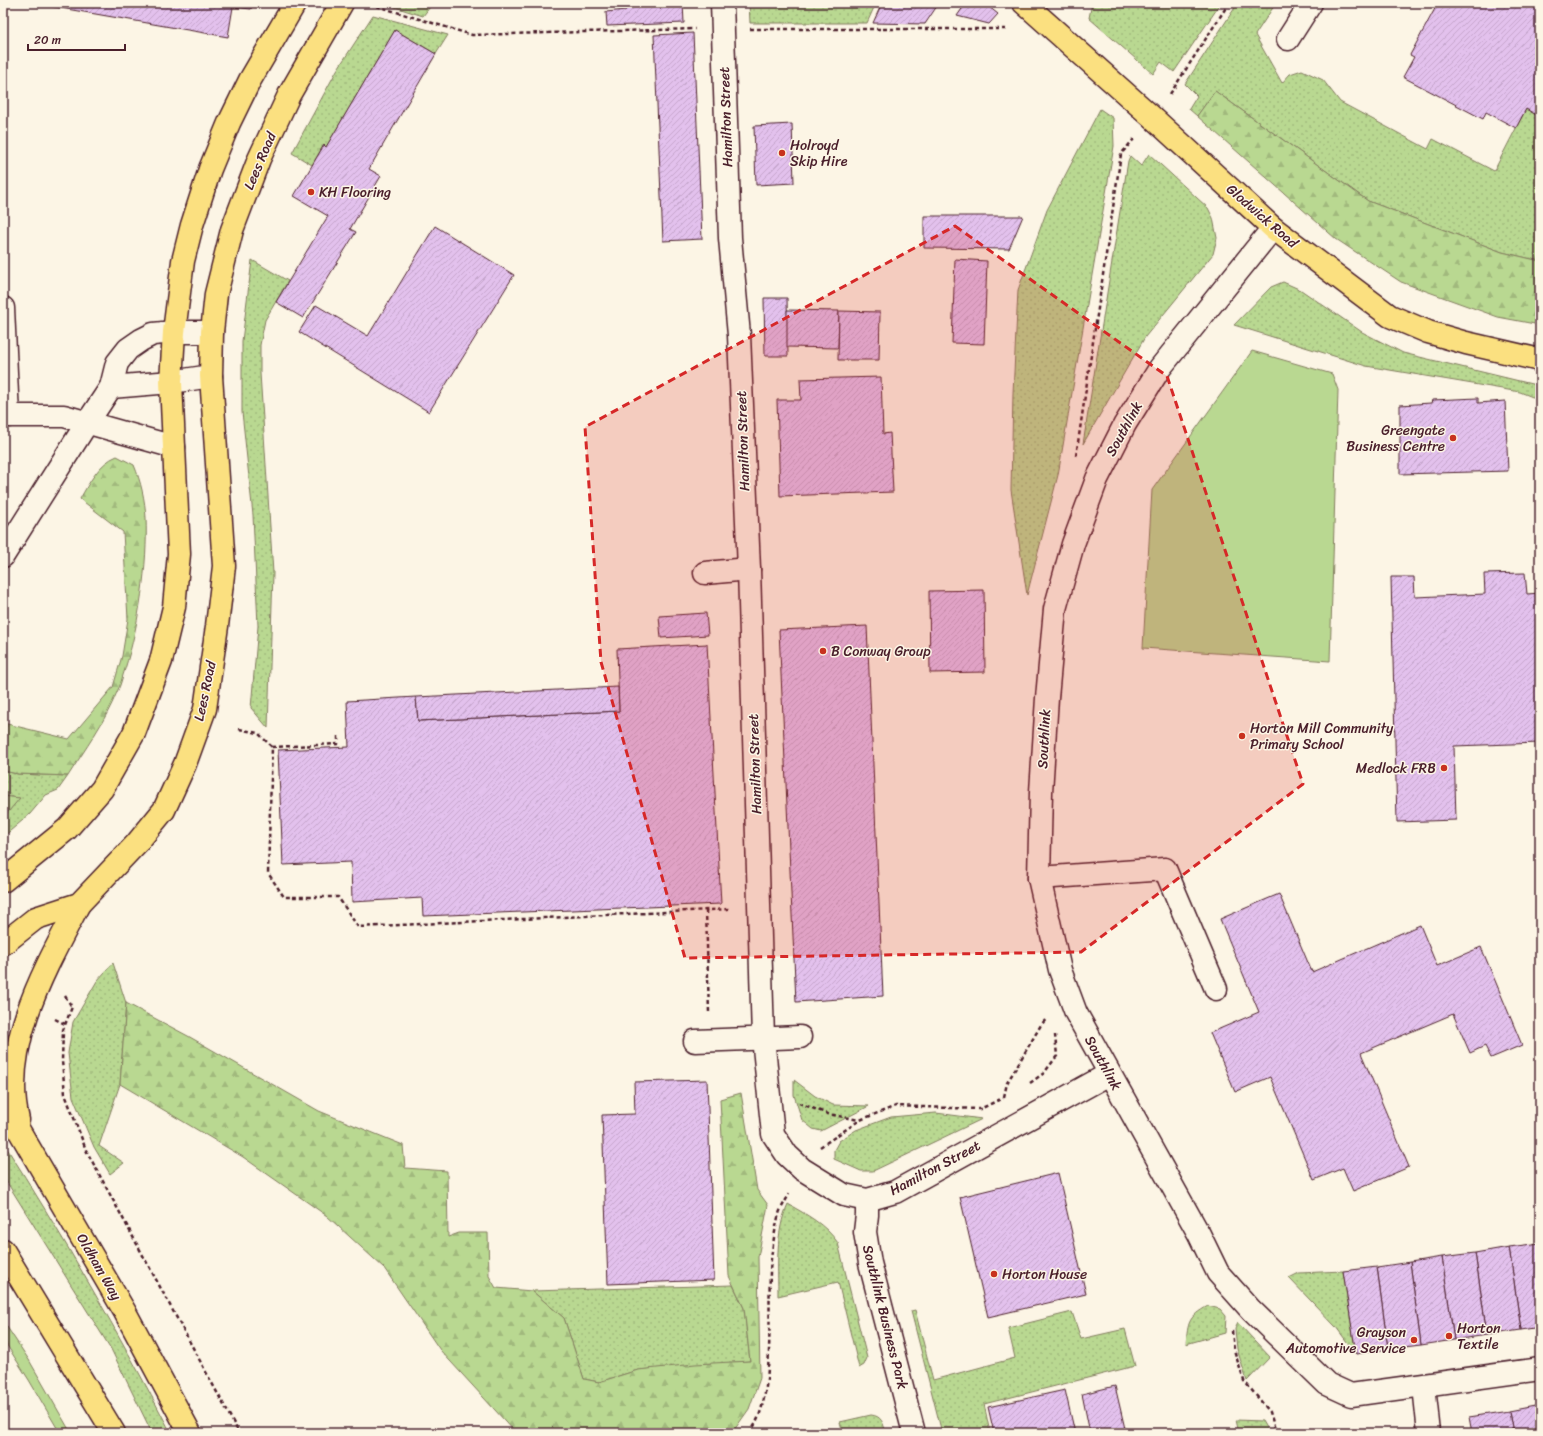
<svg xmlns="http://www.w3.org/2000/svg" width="1543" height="1436" font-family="Sriracha,sans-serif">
	<defs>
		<pattern id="grass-dots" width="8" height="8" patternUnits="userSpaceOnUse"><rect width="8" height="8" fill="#b9d891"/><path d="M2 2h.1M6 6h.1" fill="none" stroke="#a1b97d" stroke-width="1.8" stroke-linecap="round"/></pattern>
		<pattern id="forest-firs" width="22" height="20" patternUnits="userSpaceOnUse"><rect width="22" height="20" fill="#b9d891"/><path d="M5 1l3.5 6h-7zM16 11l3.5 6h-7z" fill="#a1b97d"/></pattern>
		<pattern id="building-hatch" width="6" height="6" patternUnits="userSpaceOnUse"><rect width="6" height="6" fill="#e3c1ed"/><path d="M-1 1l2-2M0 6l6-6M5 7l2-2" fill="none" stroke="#c4a5cb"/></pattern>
	</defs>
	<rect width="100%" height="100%" fill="#fcf5e5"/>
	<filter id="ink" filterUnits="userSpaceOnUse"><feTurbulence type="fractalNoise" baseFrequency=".025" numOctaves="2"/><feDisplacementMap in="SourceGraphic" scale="8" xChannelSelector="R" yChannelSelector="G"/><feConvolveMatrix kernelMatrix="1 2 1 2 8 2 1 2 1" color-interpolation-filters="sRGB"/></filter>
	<g filter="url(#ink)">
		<g fill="url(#grass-dots)" stroke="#827c5e">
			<polygon points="382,3 433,3 423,16"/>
			<polygon points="749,3 876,3 867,23 750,23"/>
			<polygon points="1092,3 1221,3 1174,72 1161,62 1153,74 1089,18"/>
			<polygon points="1238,3 1276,3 1255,35 1282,83 1290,74 1302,70 1323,80 1340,102 1428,149 1433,139 1494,171 1526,109 1540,117 1540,261 1502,252 1368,201 1215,91 1197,116 1189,109 1197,96 1185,84"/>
			<polygon points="373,15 448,35 436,54 395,30 326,147 323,146 312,165 292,153 337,70"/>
			<polygon points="1100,109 1113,118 1114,146 1058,475 1027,595 1011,490 1013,393 1018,290 1047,210"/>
			<polygon points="1149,154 1208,208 1213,218 1217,238 1213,254 1145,337 1083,444 1128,161 1130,156 1141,166"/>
			<polygon points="252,260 288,281 265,320 260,345 260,373 273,573 268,728 251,708 258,626 253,515 242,412 242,341"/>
			<polygon points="1283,282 1301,290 1362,332 1403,353 1540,386 1540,400 1520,392 1366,366 1234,325 1271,287"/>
			<polygon points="3,771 18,774 68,776 58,790 46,795 30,814 3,837 3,818 19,798 3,796"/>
			<polygon points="113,963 126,1003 120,1084 99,1146 124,1163 110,1174 94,1147 73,1097 68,1053 73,1022 97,981"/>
			<polygon points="794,1080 815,1096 833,1105 869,1106 821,1131 813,1129 802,1120 794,1095"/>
			<polygon points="936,1113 982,1119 873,1171 861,1171 834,1159 834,1150 839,1141 856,1130 891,1117"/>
			<path d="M3,1142C63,1236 119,1333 171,1433H152L111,1349L3,1176Z"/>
			<path d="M788,1204C807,1215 825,1224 838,1243L867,1358L864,1365L859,1368L838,1282L778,1296C778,1266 775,1232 788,1204Z"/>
			<polygon points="1343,1271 1356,1354 1336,1327 1289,1278 1299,1273"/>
			<polygon points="733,1285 744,1308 750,1361 638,1370 599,1382 584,1379 564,1318 532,1291"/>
			<path d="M1208,1306L1220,1309L1226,1316L1225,1333L1186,1344C1188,1322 1188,1317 1208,1306Z"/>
			<polygon points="915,1310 933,1380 1015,1358 1008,1328 1072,1312 1081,1339 1125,1329 1135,1366 984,1404 990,1433 942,1433 911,1311"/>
			<polygon points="1238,1323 1270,1357 1247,1381 1237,1349 1235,1329"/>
			<path d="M871,1415C882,1416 883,1423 886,1433H864L863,1431L856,1433H843L840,1422Z"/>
			<polygon points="1236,1420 1262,1421 1269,1433 1239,1433"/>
		</g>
		<g fill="url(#forest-firs)" stroke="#827c5e">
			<polygon points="1215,91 1368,201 1502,252 1540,261 1540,325 1498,317 1401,282 1336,239 1197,116"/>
			<path d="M117,456L134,465C141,482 145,500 146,518C148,564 139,625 125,669C122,677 121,685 117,692C105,722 85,749 68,776L18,774L3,771V723L69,739L113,687L122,656L128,619L123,532L80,499C89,483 99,463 117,456Z"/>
			<polygon points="126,1003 188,1036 319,1111 403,1145 405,1168 447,1171 448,1237 459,1233 488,1233 489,1276 496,1288 532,1291 564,1318 584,1379 599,1382 638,1370 695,1364 750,1361 744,1308 729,1276 720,1099 741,1093 757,1190 768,1205 758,1257 760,1378 749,1409 732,1433 516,1433 440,1350 384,1268 327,1216 243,1157 120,1084"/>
		</g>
		<g fill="#b9d891" stroke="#827c5e">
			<polygon points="1252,351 1332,374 1338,390 1330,661 1143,648 1152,490"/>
			<polygon points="3,796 20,798 3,818"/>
			<polygon points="3,1321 29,1360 71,1433 60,1433 29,1380 3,1339"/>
		</g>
		<g fill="url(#building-hatch)" stroke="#4a1f2b">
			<polygon points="32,3 252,3 251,9 233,7 228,37"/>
			<polygon points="625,3 683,3 684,23 607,26 606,12 626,10"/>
			<polygon points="882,3 939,3 925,24 873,23"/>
			<polygon points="966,3 984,3 998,14 989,24 957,16"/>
			<polygon points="1438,3 1538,3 1540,4 1540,117 1526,109 1516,128 1486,112 1483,119 1403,77 1414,57 1410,55"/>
			<polygon points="395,30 436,54 369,169 381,176 350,229 356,232 303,318 276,302 328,216 294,196 324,145 326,147"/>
			<polygon points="693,33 702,239 663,241 654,35"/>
			<polygon points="792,124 794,183 756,185 754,126"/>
			<polygon points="924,216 1023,216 1009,249 924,248"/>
			<polygon points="435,226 514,275 429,412 299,332 316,305 368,336"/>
			<polygon points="955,259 987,261 984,344 952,343"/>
			<polygon points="764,298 787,298 788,356 765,356"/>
			<polygon points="787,310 839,311 838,348 787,347"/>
			<polygon points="839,311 880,312 879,360 838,360"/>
			<polygon points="881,377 883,434 890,433 893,492 780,496 777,400 801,400 800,379"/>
			<polygon points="1478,398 1478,403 1505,401 1508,471 1400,474 1400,405 1431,403 1432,400"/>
			<polygon points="1525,573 1527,594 1540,593 1540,743 1454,746 1456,820 1397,822 1391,577 1414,577 1415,597 1485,594 1484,574"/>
			<polygon points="984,590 985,672 930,673 929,591"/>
			<polygon points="706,613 708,635 661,638 659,616"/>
			<polygon points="867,626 883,996 796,1002 779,630"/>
			<polygon points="707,644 721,904 423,916 422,898 352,902 351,862 283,865 278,750 349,747 347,701 416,697 418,721 619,711 617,649"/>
			<polygon points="618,687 619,711 418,721 416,697"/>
			<polygon points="1279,894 1312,972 1420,925 1437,966 1481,947 1522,1045 1491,1058 1485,1046 1470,1053 1453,1014 1361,1053 1409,1167 1353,1191 1343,1168 1314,1180 1270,1077 1235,1092 1210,1033 1259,1012 1220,919"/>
			<polygon points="707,1080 714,1280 608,1284 602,1115 635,1114 634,1082"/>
			<polygon points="1058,1173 1086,1294 988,1317 960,1197"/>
			<polygon points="1540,1243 1540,1327 1521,1330 1509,1247"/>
			<polygon points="1509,1247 1521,1330 1487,1335 1475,1253"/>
			<polygon points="1475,1253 1487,1335 1454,1340 1442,1257"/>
			<polygon points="1442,1257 1454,1340 1421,1345 1410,1262"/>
			<polygon points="1410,1262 1421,1345 1388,1349 1377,1267"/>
			<polygon points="1377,1267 1388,1349 1356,1354 1343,1271"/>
			<polygon points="1115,1386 1126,1433 1090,1433 1082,1394"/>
			<polygon points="1065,1390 1075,1433 994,1433 988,1407"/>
			<polygon points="1540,1405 1540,1433 1513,1433 1509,1411"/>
			<polygon points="1509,1411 1513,1433 1472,1433 1469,1417"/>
		</g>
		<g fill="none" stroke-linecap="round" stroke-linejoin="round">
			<g stroke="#4a1f2b" stroke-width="25">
				<g id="minor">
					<polyline points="722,3 730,238 739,335 749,569 763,1038 773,1134 787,1155 802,1169 844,1195 867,1200 895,1192 1109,1074"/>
					<polyline points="1288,39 1311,3"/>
					<polyline points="1273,228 1160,368 1125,424 1097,479 1073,544 1055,609 1047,698 1041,792 1039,878 1060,970 1076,1013 1199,1234 1218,1273 1251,1310 1327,1384 1351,1395 1540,1369"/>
					<polyline points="3,308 8,416"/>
					<polyline points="111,387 171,382 211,376"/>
					<polyline points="3,416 64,416 174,447"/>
					<polyline points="3,556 87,423 111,387 117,363 128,349 141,340 153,334 174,332 212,332"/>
					<polyline points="705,573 749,569"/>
					<polyline points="1039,878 1165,869 1216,989"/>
					<polyline points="695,1041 800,1037"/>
					<polyline points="867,1200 867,1215 865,1232 870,1263 914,1433"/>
					<polyline points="1424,1386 1429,1433"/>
				</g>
			</g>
			<g stroke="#4a1f2b" stroke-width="25">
				<g id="major">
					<polyline points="1024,3 1152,117 1273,228 1390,316 1428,332 1466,343 1540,360"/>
					<polyline points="3,881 67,829 102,789 134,733 161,661 174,607 179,554 171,382 174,332 183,261 192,225 210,169 229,123 250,80 295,3"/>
					<polyline points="3,944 36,918 79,904 137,843 164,810 185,764 205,709 217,626 224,566 211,376 212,332 216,294 232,230 259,159 289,95 342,3"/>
					<polyline points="3,1103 125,1312 190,1433"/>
					<path d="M18,1120C0,1046 46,967 79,904"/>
					<polyline points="3,1250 114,1433"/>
				</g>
			</g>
			<g stroke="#4a1f2b" stroke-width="2.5" stroke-dasharray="4 3" stroke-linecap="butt">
				<polyline points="370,4 472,35 695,29"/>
				<polyline points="750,29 1009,29"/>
				<polyline points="1170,94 1229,3"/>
				<polyline points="1076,456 1121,154 1134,139"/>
				<polyline points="239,729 258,733 272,747 268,873 284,897 338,897 358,927 730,909"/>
				<polyline points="272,747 338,744 338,734"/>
				<polyline points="706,910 709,1013"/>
				<polyline points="65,996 72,1007 63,1030 62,1061 65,1094 86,1150 239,1433"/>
				<polyline points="55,1019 65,1024"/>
				<polyline points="1030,1083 1044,1073 1057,1056 1055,1035"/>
				<polyline points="1004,1097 1007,1083 1041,1025 1047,1018"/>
				<polyline points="799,1103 828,1114 859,1120"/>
				<polyline points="820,1147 860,1120 896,1106 980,1109 1003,1098"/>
				<polyline points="1232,1331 1234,1350 1244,1381 1270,1412 1276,1433"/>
				<path d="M749,1433C778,1401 766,1302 771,1259C773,1244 775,1228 779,1214C781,1207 786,1201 789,1194"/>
			</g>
			<use href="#minor" stroke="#fcf5e5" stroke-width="22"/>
			<use href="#major" stroke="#fbe080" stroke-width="22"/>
		</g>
	</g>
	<path fill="#d62828" fill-opacity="0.2" stroke="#d62828" stroke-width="3" stroke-dasharray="8 5" stroke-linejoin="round" d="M955,226L1167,376L1303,784L1081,952L685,958L601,662L585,427Z"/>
	<g fill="#c8321e" stroke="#fcf5e5" stroke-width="1.5">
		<circle cx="782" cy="153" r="4"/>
		<circle cx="311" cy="192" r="4"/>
		<circle cx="1453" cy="438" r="4"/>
		<circle cx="823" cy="651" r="4"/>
		<circle cx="1242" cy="736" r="4"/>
		<circle cx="1444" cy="768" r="4"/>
		<circle cx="994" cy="1274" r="4"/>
		<circle cx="1449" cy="1336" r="4"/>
		<circle cx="1414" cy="1340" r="4"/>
	</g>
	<g text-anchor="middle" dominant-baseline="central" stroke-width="3" stroke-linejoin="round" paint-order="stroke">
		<g font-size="14" fill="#4a1f2b" stroke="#fcf5e5">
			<text transform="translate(726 117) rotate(-92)">Hamilton Street</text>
			<text transform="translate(260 161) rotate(-67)">Lees Road</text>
			<text transform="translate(1262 216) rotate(41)">Glodwick Road</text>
			<text transform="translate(1124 429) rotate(-61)">Southlink</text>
			<text transform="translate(743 441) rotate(-92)">Hamilton Street</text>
			<text transform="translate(205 691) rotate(-78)">Lees Road</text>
			<text transform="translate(1044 739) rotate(-87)">Southlink</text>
			<text transform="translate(755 764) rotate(-92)">Hamilton Street</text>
			<text transform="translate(1103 1063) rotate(61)">Southlink</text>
			<text transform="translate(935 1168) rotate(-28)">Hamilton Street</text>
			<text transform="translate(99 1267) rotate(60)">Oldham Way</text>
			<text transform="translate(885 1317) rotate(76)">Southlink Business Park</text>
		</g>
		<g font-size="14" fill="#4a1f2b" stroke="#fcf5e5" text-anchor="start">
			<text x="790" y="145">Holroyd<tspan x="790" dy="16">Skip Hire</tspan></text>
			<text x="319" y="192">KH Flooring</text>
			<text x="1445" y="430" text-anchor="end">Greengate<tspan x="1445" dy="16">Business Centre</tspan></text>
			<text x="831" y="651">B Conway Group</text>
			<text x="1250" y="728">Horton Mill Community<tspan x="1250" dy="16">Primary School</tspan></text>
			<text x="1436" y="768" text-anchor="end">Medlock FRB</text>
			<text x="1002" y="1274">Horton House</text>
			<text x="1457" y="1328">Horton<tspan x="1457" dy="16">Textile</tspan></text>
			<text x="1406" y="1332" text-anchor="end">Grayson<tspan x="1406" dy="16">Automotive Service</tspan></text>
		</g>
	</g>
	<rect width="1543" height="1436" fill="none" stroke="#fcf5e5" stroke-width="16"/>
	<rect x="8" y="8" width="1527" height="1420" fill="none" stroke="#4a1f2b" stroke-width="1.5" filter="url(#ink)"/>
	<path d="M28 44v6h97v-6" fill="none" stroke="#4a1f2b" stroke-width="2"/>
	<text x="34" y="44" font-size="12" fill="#4a1f2b" stroke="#fcf5e5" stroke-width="3" paint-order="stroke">20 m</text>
</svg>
